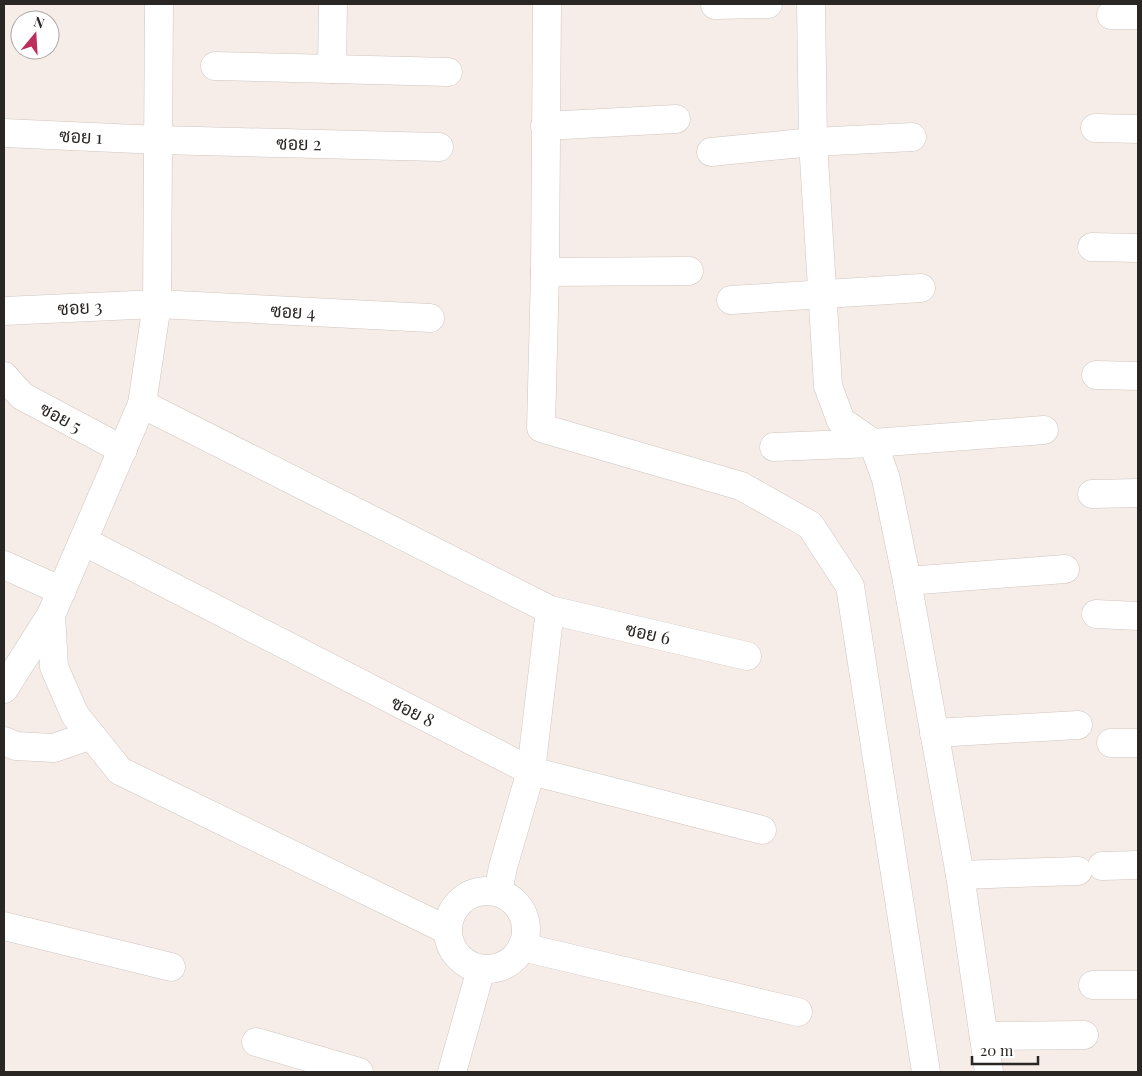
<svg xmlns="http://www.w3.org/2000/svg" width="1142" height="1076" font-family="'Playfair Display',Sarabun,serif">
	<rect width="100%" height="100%" fill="#f6ece8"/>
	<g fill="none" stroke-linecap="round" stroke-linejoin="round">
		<g stroke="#cfc5c1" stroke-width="29">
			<g id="minor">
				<polyline points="159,4 157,304 142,404 51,615 54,667 75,715 120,771 447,930"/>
				<polyline points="547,4 545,272 541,428 741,486 810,525 850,586 926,1072"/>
				<polyline points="811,4 813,142 828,386 841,421 873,443 886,479 907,581 960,875 989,1072"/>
				<polyline points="715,5 768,4"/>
				<polyline points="1111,15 1138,15"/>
				<polyline points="215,66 448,72"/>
				<polyline points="332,69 333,4"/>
				<polyline points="545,126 676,119"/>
				<polyline points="1095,128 1138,129"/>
				<polyline points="4,133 159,140 439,147"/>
				<polyline points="711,152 813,142 912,137"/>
				<polyline points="1092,247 1138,248"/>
				<polyline points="545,272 689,271"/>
				<polyline points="731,300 921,288"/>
				<polyline points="4,311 157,304 430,318"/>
				<polyline points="1096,375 1138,376"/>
				<polyline points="4,376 22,396 123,450"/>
				<polyline points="142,404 550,610 747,656"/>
				<polyline points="774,447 873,443 1044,430"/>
				<polyline points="1092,494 1138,493"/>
				<polyline points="83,541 531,771 762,830"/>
				<polyline points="4,565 62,591"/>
				<polyline points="907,581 1065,569"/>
				<polyline points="1096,614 1138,616"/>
				<polyline points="4,689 51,615"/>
				<polyline points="934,733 1078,725"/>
				<polyline points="4,741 16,746 54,748 91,735"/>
				<polyline points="1111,743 1138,743"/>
				<polyline points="1102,866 1138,865"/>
				<polyline points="960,875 1078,871"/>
				<circle cx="487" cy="930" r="39"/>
				<polyline points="498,892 503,867 531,771 550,610"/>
				<polyline points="4,926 171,967"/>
				<polyline points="522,947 798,1012"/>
				<polyline points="1093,985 1138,985"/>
				<polyline points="984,1036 1084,1035"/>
				<polyline points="256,1042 359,1072"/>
				<polyline points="452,1072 481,969"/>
			</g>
		</g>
		<use href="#minor" stroke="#fff" stroke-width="28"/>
	</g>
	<g text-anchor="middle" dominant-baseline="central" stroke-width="4.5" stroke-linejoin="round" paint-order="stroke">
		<g font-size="18" fill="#2a2624" stroke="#fff">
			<text transform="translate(81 136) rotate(3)">ซอย 1</text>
			<text transform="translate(299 143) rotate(1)">ซอย 2</text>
			<text transform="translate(80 307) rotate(-3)">ซอย 3</text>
			<text transform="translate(293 311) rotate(3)">ซอย 4</text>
			<text transform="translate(61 417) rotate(28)">ซอย 5</text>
			<text transform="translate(648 633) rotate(13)">ซอย 6</text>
			<text transform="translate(413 711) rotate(27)">ซอย 8</text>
		</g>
	</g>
	<rect width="1142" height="1076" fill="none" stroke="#2a2624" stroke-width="10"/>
	<g transform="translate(35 35) rotate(18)"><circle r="24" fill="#ffffff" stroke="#aaa8a7"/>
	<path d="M0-4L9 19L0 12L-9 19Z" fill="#bc2e5b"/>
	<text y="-8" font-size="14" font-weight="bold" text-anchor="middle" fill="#2a2624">N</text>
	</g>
	<path d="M972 1056v8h66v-8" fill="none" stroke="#2a2624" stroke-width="2.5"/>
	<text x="980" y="1056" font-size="15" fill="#2a2624" stroke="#ffffff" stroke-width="4" paint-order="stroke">20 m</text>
</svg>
